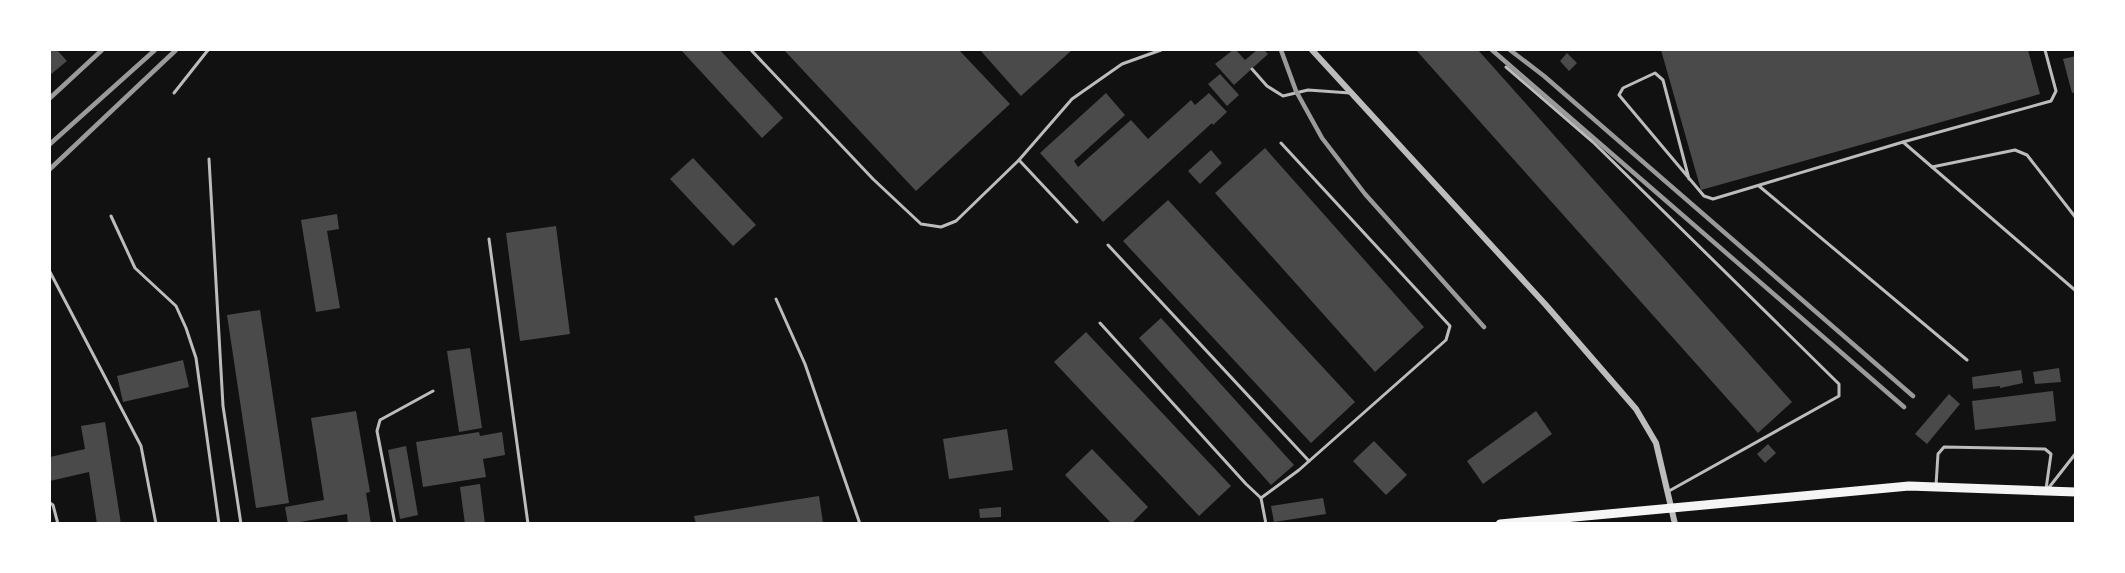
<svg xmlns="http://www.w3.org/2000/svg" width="2125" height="573" font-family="Raleway,sans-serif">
	<rect width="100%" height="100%" fill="#111"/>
	<g fill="#4a4a4a">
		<polygon points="50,50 57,50 67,61 50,75"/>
		<polygon points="681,50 720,50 783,118 762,138"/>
		<polygon points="784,50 959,50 1010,104 916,191"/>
		<polygon points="980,50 1072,50 1021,96"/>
		<polygon points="1233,50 1236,50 1245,60 1257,50 1264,50 1268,54 1234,85 1215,64"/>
		<polygon points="1416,50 1478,50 1792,402 1758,433"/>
		<polygon points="1661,50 2028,50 2040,94 1701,190"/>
		<polygon points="1567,53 1577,63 1569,71 1560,61"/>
		<polygon points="2076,56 2076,92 2072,93 2063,59"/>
		<polygon points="1220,74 1239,95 1227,106 1208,84"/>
		<polygon points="1106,93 1125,115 1074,161 1078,167 1131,120 1148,139 1191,100 1195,105 1209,93 1227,112 1213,125 1212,123 1103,222 1040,153"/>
		<polygon points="1265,148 1424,327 1375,372 1215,193"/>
		<polygon points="1211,150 1222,163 1200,184 1188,171"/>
		<polygon points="693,158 756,225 733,246 670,179"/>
		<polygon points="1168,200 1355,402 1311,443 1123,241"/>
		<polygon points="337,214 339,229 327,231 340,308 316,312 301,220"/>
		<polygon points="556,226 570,334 520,341 506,233"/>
		<polygon points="260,310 289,503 256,508 227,315"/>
		<polygon points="1161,318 1294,465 1271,485 1139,338"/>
		<polygon points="1086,332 1231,486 1199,516 1054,362"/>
		<polygon points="470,348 482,428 459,432 447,351"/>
		<polygon points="183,360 189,387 123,402 117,376"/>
		<polygon points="2059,368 2061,382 2035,384 2033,372"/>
		<polygon points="2021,370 2023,383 2000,388 2000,386 1973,389 1972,377"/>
		<polygon points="2053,391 2056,421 1975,430 1972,401"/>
		<polygon points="1949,394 1960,404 1927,444 1915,434"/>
		<polygon points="356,411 370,492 366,493 371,524 348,524 347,514 288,524 285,507 324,500 311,418"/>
		<polygon points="1536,411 1552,434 1483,484 1467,461"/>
		<polygon points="105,422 121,524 97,524 89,472 50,481 50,457 85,449 81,426"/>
		<polygon points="1007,429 1013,470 949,479 943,439"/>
		<polygon points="479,432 480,436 502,432 505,455 483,459 486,477 423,487 416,442"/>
		<polygon points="1374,441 1407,475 1386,495 1353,461"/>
		<polygon points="1768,444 1776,453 1765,463 1757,454"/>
		<polygon points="406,446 418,515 400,519 388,450"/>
		<polygon points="1092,449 1148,507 1131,524 1112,524 1065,475"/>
		<polygon points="480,484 485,524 465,524 460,487"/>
		<polygon points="819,496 823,523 696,524 694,516"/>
		<polygon points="1323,498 1326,514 1274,522 1271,506"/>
		<polygon points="1001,507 1001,517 980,518 979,509"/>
	</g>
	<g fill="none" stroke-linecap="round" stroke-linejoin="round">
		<g stroke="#bcbcbc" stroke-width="3">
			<polyline points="751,50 873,179 921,224 941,227 956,221 1019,160 1072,99 1122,64 1161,50"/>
			<polyline points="1506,67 1593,142 1839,384 1839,396 1669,491"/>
			<polyline points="1252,69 1267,86 1283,96 1308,90 1350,93"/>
			<polyline points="174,93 208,50"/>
			<polyline points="1903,142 2076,291"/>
			<polyline points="209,159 223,406 241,524"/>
			<polyline points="1019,160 1077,222"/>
			<polyline points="1932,167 2015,150 2027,155 2076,218"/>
			<polyline points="1689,179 1663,80 1655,73 1623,88 1619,95 1704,196 1713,199 1903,142 2051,101 2056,91 2045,50"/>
			<polyline points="1759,186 1967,360"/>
			<polyline points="111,216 135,268 176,306 186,328 196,358 219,524"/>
			<polyline points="489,239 528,524"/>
			<polyline points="1108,245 1309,461"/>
			<polyline points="50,272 141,446 156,524"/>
			<polyline points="776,299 805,364 860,524"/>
			<polyline points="1100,323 1246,484 1261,498 1266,524"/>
			<polyline points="1936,485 1938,454 1944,447 2045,449 2051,454 2046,489"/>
			<polyline points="2047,490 2076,453"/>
			<polyline points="1261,498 1299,470 1446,340 1450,326 1281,143"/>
			<polyline points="50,503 53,505 58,524"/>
			<polyline points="395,524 377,431 380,420 433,391"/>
		</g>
		<polyline stroke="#bcbcbc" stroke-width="6" points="1312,50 1545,304 1636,409 1656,443 1675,524"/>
		<polyline stroke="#f5f5f5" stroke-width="9" points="1500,524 1909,486 2076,492"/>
		<g stroke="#9a9a9a" stroke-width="4.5">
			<polyline points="1281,50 1296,91 1322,138 1365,194 1484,327"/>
			<polyline points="1492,50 1904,407"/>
			<polyline points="1510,50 1544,76 1913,396"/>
			<polyline points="50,98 102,50"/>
			<polyline points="50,144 155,50"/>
			<polyline points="50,169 176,50"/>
		</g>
	</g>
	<rect width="2125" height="573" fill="none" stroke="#ffffff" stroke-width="102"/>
</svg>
